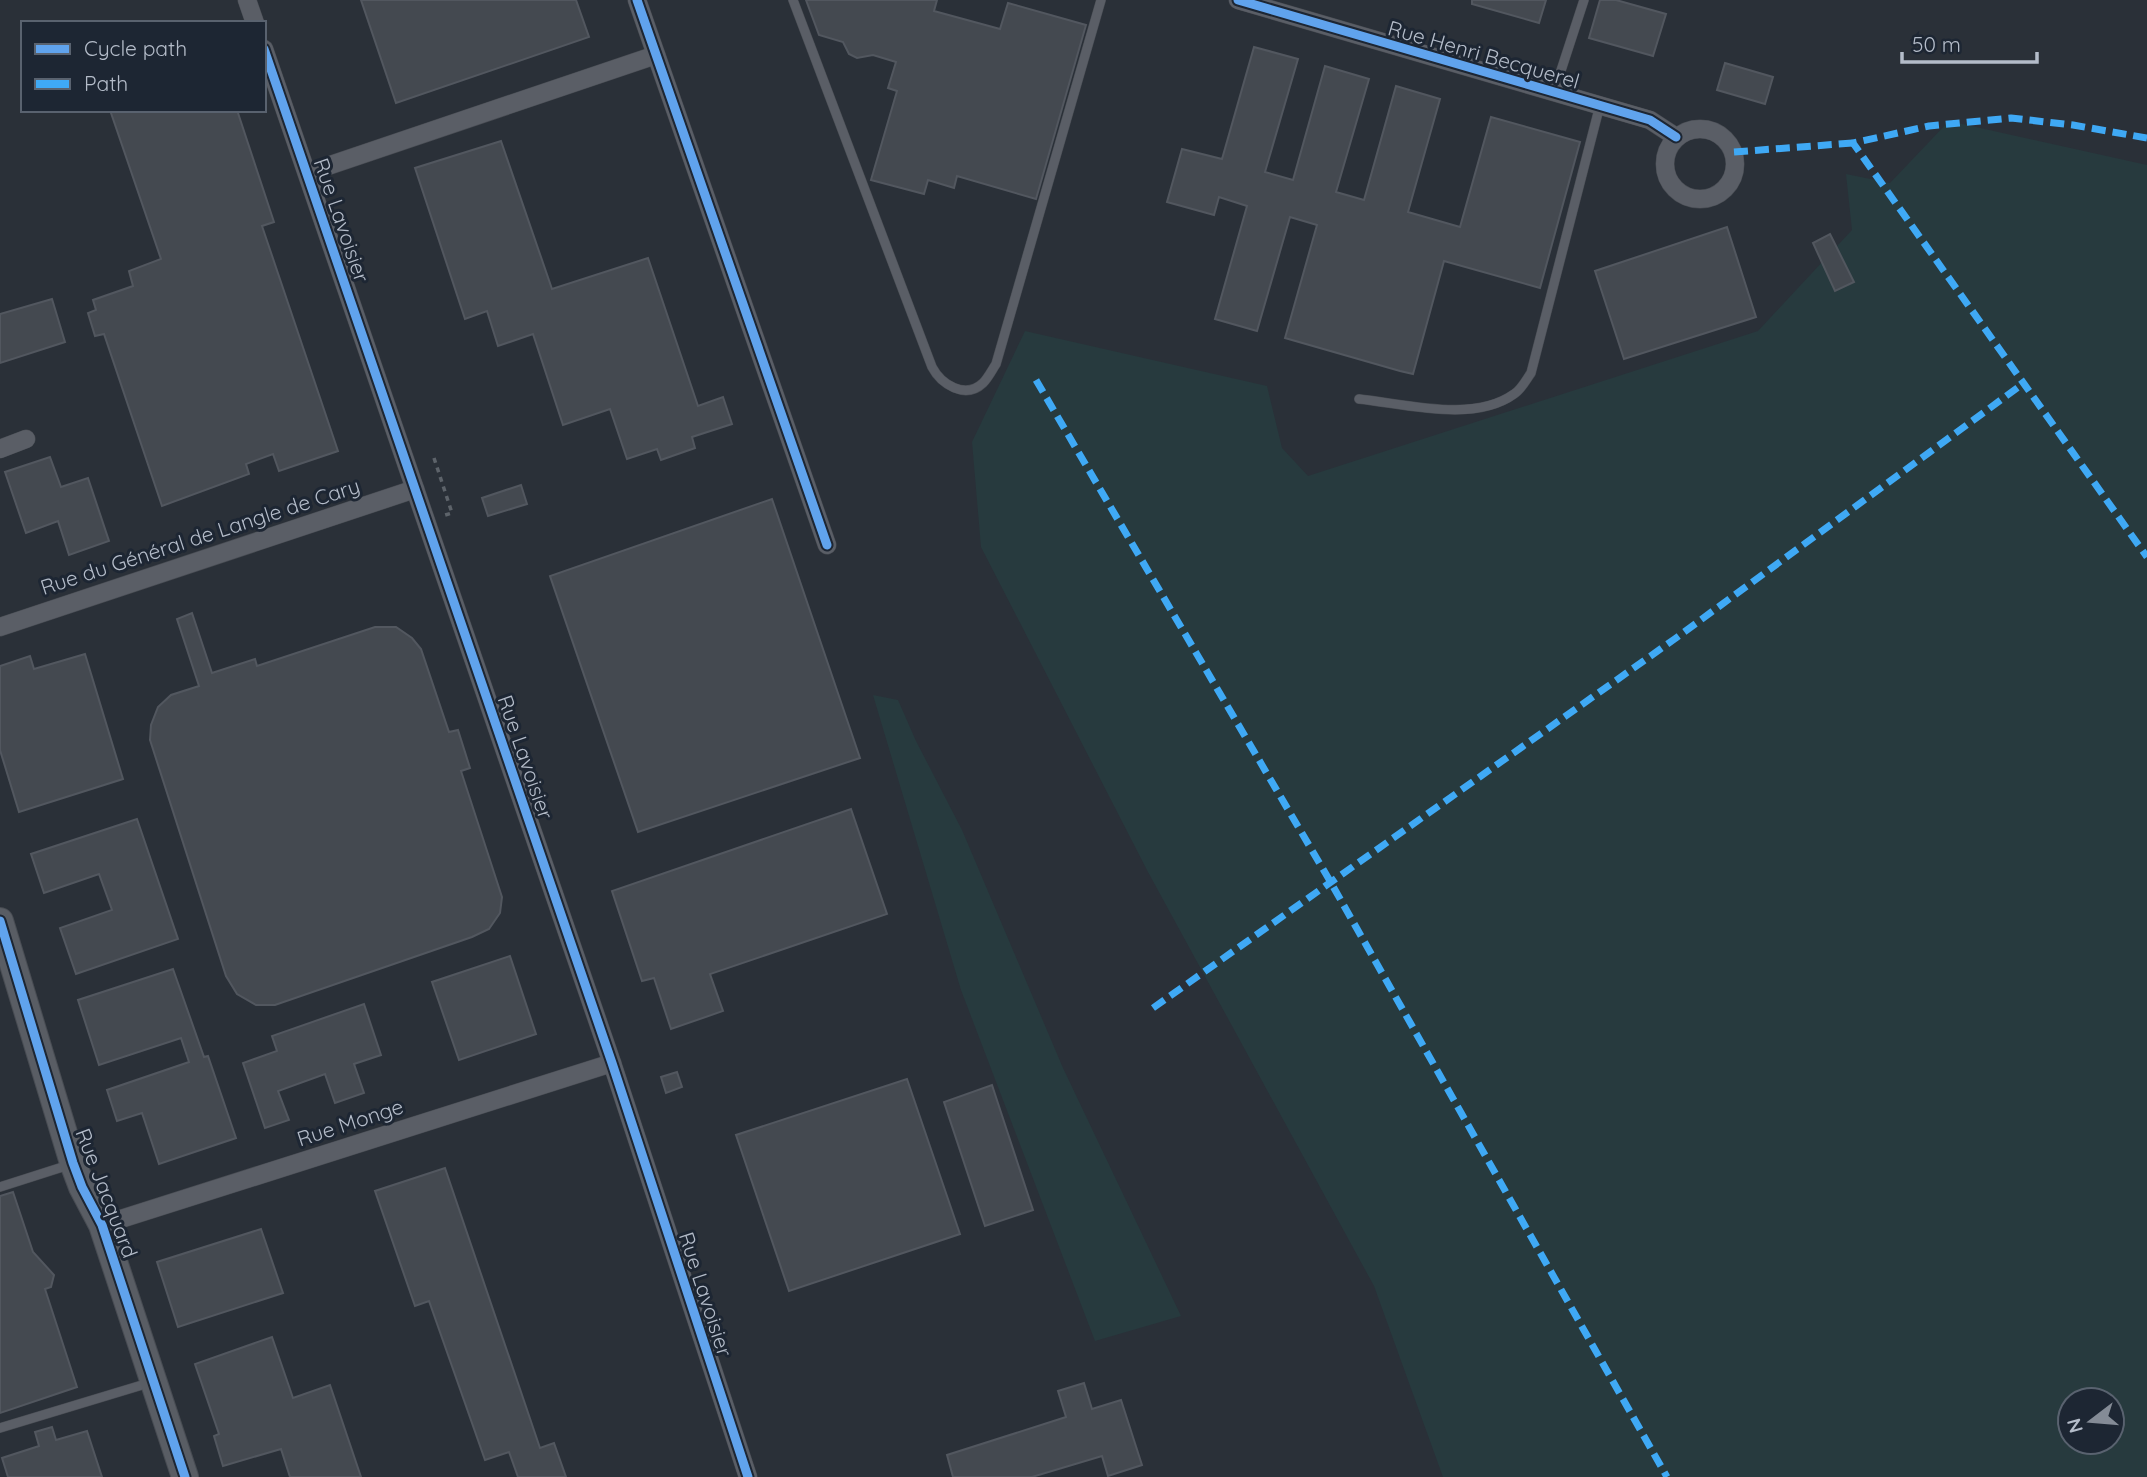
<svg xmlns="http://www.w3.org/2000/svg" width="2147" height="1477" font-family="Quicksand,sans-serif">
	<rect width="100%" height="100%" fill="#2a3038"/>
	<g fill="#273a3e" fill-rule="evenodd">
		<path d="M1949,121L2147,165V1477H1443L1374,1286L1148,872L981,547L972,442L1025,331L1267,386L1282,448L1308,476L1758,331L1852,230L1846,174L1890,183ZM2070,1400H2112V1442H2070Z"/>
		<polygon points="873,695 898,700 916,741 962,830 1063,1068 1181,1316 1095,1341 961,990"/>
	</g>
	<g fill="#444950" stroke="#52575f" stroke-width="2">
		<polygon points="361,0 576,0 589,37 396,103"/>
		<polygon points="806,0 937,0 934,11 1000,29 1008,3 1086,25 1036,199 957,176 954,188 928,180 924,194 871,180 897,91 888,88 896,62 873,55 857,58 849,54 843,42 819,35"/>
		<polygon points="1472,0 1546,0 1539,23 1472,4"/>
		<polygon points="1600,0 1616,0 1666,14 1653,56 1589,38"/>
		<polygon points="1254,47 1298,59 1265,172 1293,180 1325,66 1369,79 1336,192 1364,200 1396,86 1440,99 1408,212 1460,227 1491,117 1580,142 1540,288 1444,261 1413,374 1400,371 1285,338 1317,225 1290,217 1257,331 1215,319 1247,206 1219,197 1214,215 1167,202 1182,149 1222,159"/>
		<polygon points="1725,63 1773,77 1765,104 1717,90"/>
		<polygon points="110,110 237,110 274,222 262,226 338,451 279,471 273,454 246,464 249,474 162,506 104,334 95,336 88,313 96,310 93,300 133,286 129,271 161,259"/>
		<polygon points="501,141 552,289 648,258 698,406 723,397 732,424 692,437 695,448 661,460 657,449 627,459 610,409 563,425 533,334 498,346 487,311 465,319 415,168"/>
		<polygon points="1727,227 1756,317 1624,359 1595,271"/>
		<polygon points="1830,234 1854,282 1835,291 1813,243"/>
		<polygon points="52,299 65,342 0,363 0,314"/>
		<polygon points="50,457 61,487 88,478 109,541 69,555 58,521 26,533 5,472"/>
		<polygon points="521,485 527,504 488,516 482,498"/>
		<polygon points="772,499 860,758 638,832 550,576"/>
		<polygon points="192,613 212,673 255,659 257,666 375,627 396,627 412,638 421,649 449,732 458,730 470,768 461,771 502,897 500,913 489,929 472,937 275,1005 256,1005 237,994 226,976 150,740 151,725 158,707 171,695 199,686 177,619"/>
		<polygon points="85,654 123,779 19,812 0,750 0,666 30,656 34,669"/>
		<polygon points="851,809 887,914 710,974 723,1011 671,1029 654,978 642,981 612,891"/>
		<polygon points="137,819 178,939 76,974 60,928 112,910 99,874 44,893 31,854"/>
		<polygon points="510,956 536,1034 459,1060 432,982"/>
		<polygon points="173,969 204,1057 208,1056 236,1138 159,1164 142,1113 117,1121 107,1090 189,1062 181,1038 99,1065 78,1000"/>
		<polygon points="364,1004 381,1055 354,1064 364,1093 335,1103 325,1074 278,1091 289,1120 265,1128 243,1063 277,1051 272,1036"/>
		<polygon points="677,1072 682,1087 666,1093 661,1077"/>
		<polygon points="907,1079 960,1234 789,1291 736,1135"/>
		<polygon points="992,1085 1033,1210 985,1226 944,1102"/>
		<polygon points="445,1168 540,1448 554,1443 566,1477 518,1477 509,1452 485,1460 429,1301 415,1306 375,1191"/>
		<polygon points="13,1192 33,1252 54,1275 51,1287 45,1289 77,1387 0,1413 0,1196"/>
		<polygon points="261,1229 283,1293 178,1327 157,1262"/>
		<polygon points="272,1337 293,1398 330,1385 361,1477 290,1477 281,1449 223,1466 214,1436 219,1434 195,1364"/>
		<polygon points="1084,1383 1092,1409 1121,1400 1142,1465 1108,1476 1102,1456 1032,1477 953,1477 947,1455 1066,1417 1058,1391"/>
		<polygon points="52,1427 56,1440 87,1431 102,1477 8,1477 2,1458 39,1446 35,1432"/>
	</g>
	<g fill="none" stroke-linecap="round" stroke-linejoin="round">
		<g stroke="#484c53" stroke-width="10">
			<g id="lane">
				<path d="M793,0L932,367C941,384 965,400 983,383C988,378 992,370 996,364L1101,0"/>
				<polyline points="1554,92 1584,0"/>
				<path d="M1359,399C1406,404 1474,423 1514,394C1521,390 1526,380 1531,373L1600,105"/>
				<polyline points="0,1187 72,1164"/>
				<polyline points="0,1428 152,1382"/>
			</g>
		</g>
		<g stroke="#484c53" stroke-width="19">
			<g id="street">
				<polyline points="247,0 255,23"/>
				<polyline points="637,0 827,545"/>
				<polyline points="1238,0 1650,120 1676,137"/>
				<polyline points="264,49 612,1063 748,1477"/>
				<circle cx="1700" cy="164" r="35"/>
				<polyline points="307,173 656,55"/>
				<polyline points="0,449 26,439"/>
				<polyline points="0,627 415,489"/>
				<polyline points="102,1225 612,1063"/>
			</g>
		</g>
		<g stroke="#484c53" stroke-width="28">
			<polyline id="secondary" points="0,921 73,1163 82,1187 102,1225 185,1477"/>
		</g>
		<polyline stroke="#5d636a" stroke-width="3.5" stroke-dasharray="5 5" stroke-linecap="butt" points="434,458 452,513 442,516"/>
		<use href="#lane" stroke="#5a5e66" stroke-width="9"/>
		<use href="#street" stroke="#5a5e66" stroke-width="18"/>
		<use href="#secondary" stroke="#595d64" stroke-width="26"/>
		<g stroke="#3fa9f5" stroke-width="7" stroke-dasharray="14 7" stroke-linecap="butt">
			<polyline points="2147,138 2073,125 2011,118 1929,126 1853,143 2147,557"/>
			<polyline points="1734,152 1853,143"/>
			<polyline points="1036,380 1330,881 1667,1477"/>
			<polyline points="1153,1008 1676,638 2024,383"/>
		</g>
		<g stroke="#1d2633" stroke-width="13">
			<g id="cycleway">
				<polyline points="637,0 827,545"/>
				<polyline points="1238,0 1650,120 1676,137"/>
				<polyline points="264,49 612,1063 748,1477"/>
				<polyline points="0,921 73,1163 82,1187 102,1225 185,1477"/>
			</g>
		</g>
		<use href="#cycleway" stroke="#60a3ed" stroke-width="9"/>
	</g>
	<g text-anchor="middle" dominant-baseline="central" stroke-width="6" stroke-linejoin="round" paint-order="stroke">
		<g font-size="21" fill="#b4bcc9" stroke="#1d2633">
			<text transform="translate(1484 54) rotate(16)">Rue Henri Becquerel</text>
			<text transform="translate(342 220) rotate(71)">Rue Lavoisier</text>
			<text transform="translate(200 536) rotate(-18)">Rue du Général de Langle de Cary</text>
			<text transform="translate(526 757) rotate(71)">Rue Lavoisier</text>
			<text transform="translate(350 1122) rotate(-18)">Rue Monge</text>
			<text transform="translate(107 1193) rotate(69)">Rue Jacquard</text>
			<text transform="translate(706 1294) rotate(72)">Rue Lavoisier</text>
		</g>
	</g>
	<rect x="21" y="21" width="245" height="91" fill="#1d2633" stroke="#59626f" stroke-width="2"/>
	<rect x="35" y="44" width="35" height="10" fill="#60a3ed" stroke="#59626f" stroke-width="2"/>
	<text x="84" y="56" font-size="21" fill="#b4bcc9">Cycle path</text>
	<rect x="35" y="79" width="35" height="10" fill="#3fa9f5" stroke="#59626f" stroke-width="2"/>
	<text x="84" y="91" font-size="21" fill="#b4bcc9">Path</text>
	<g transform="translate(2091 1421) rotate(254)"><circle r="33" fill="#1d2633" stroke="#59626f" stroke-width="2"/>
	<path d="M0-5L12 26L0 18L-12 26Z" fill="#848b96"/>
	<text y="-10" font-size="19" font-weight="bold" text-anchor="middle" fill="#b4bcc9">N</text>
	</g>
	<path d="M1902 52v10h135v-10" fill="none" stroke="#b4bcc9" stroke-width="3.5"/>
	<text x="1912" y="52" font-size="21" fill="#b4bcc9" stroke="#1d2633" stroke-width="5" paint-order="stroke">50 m</text>
</svg>
